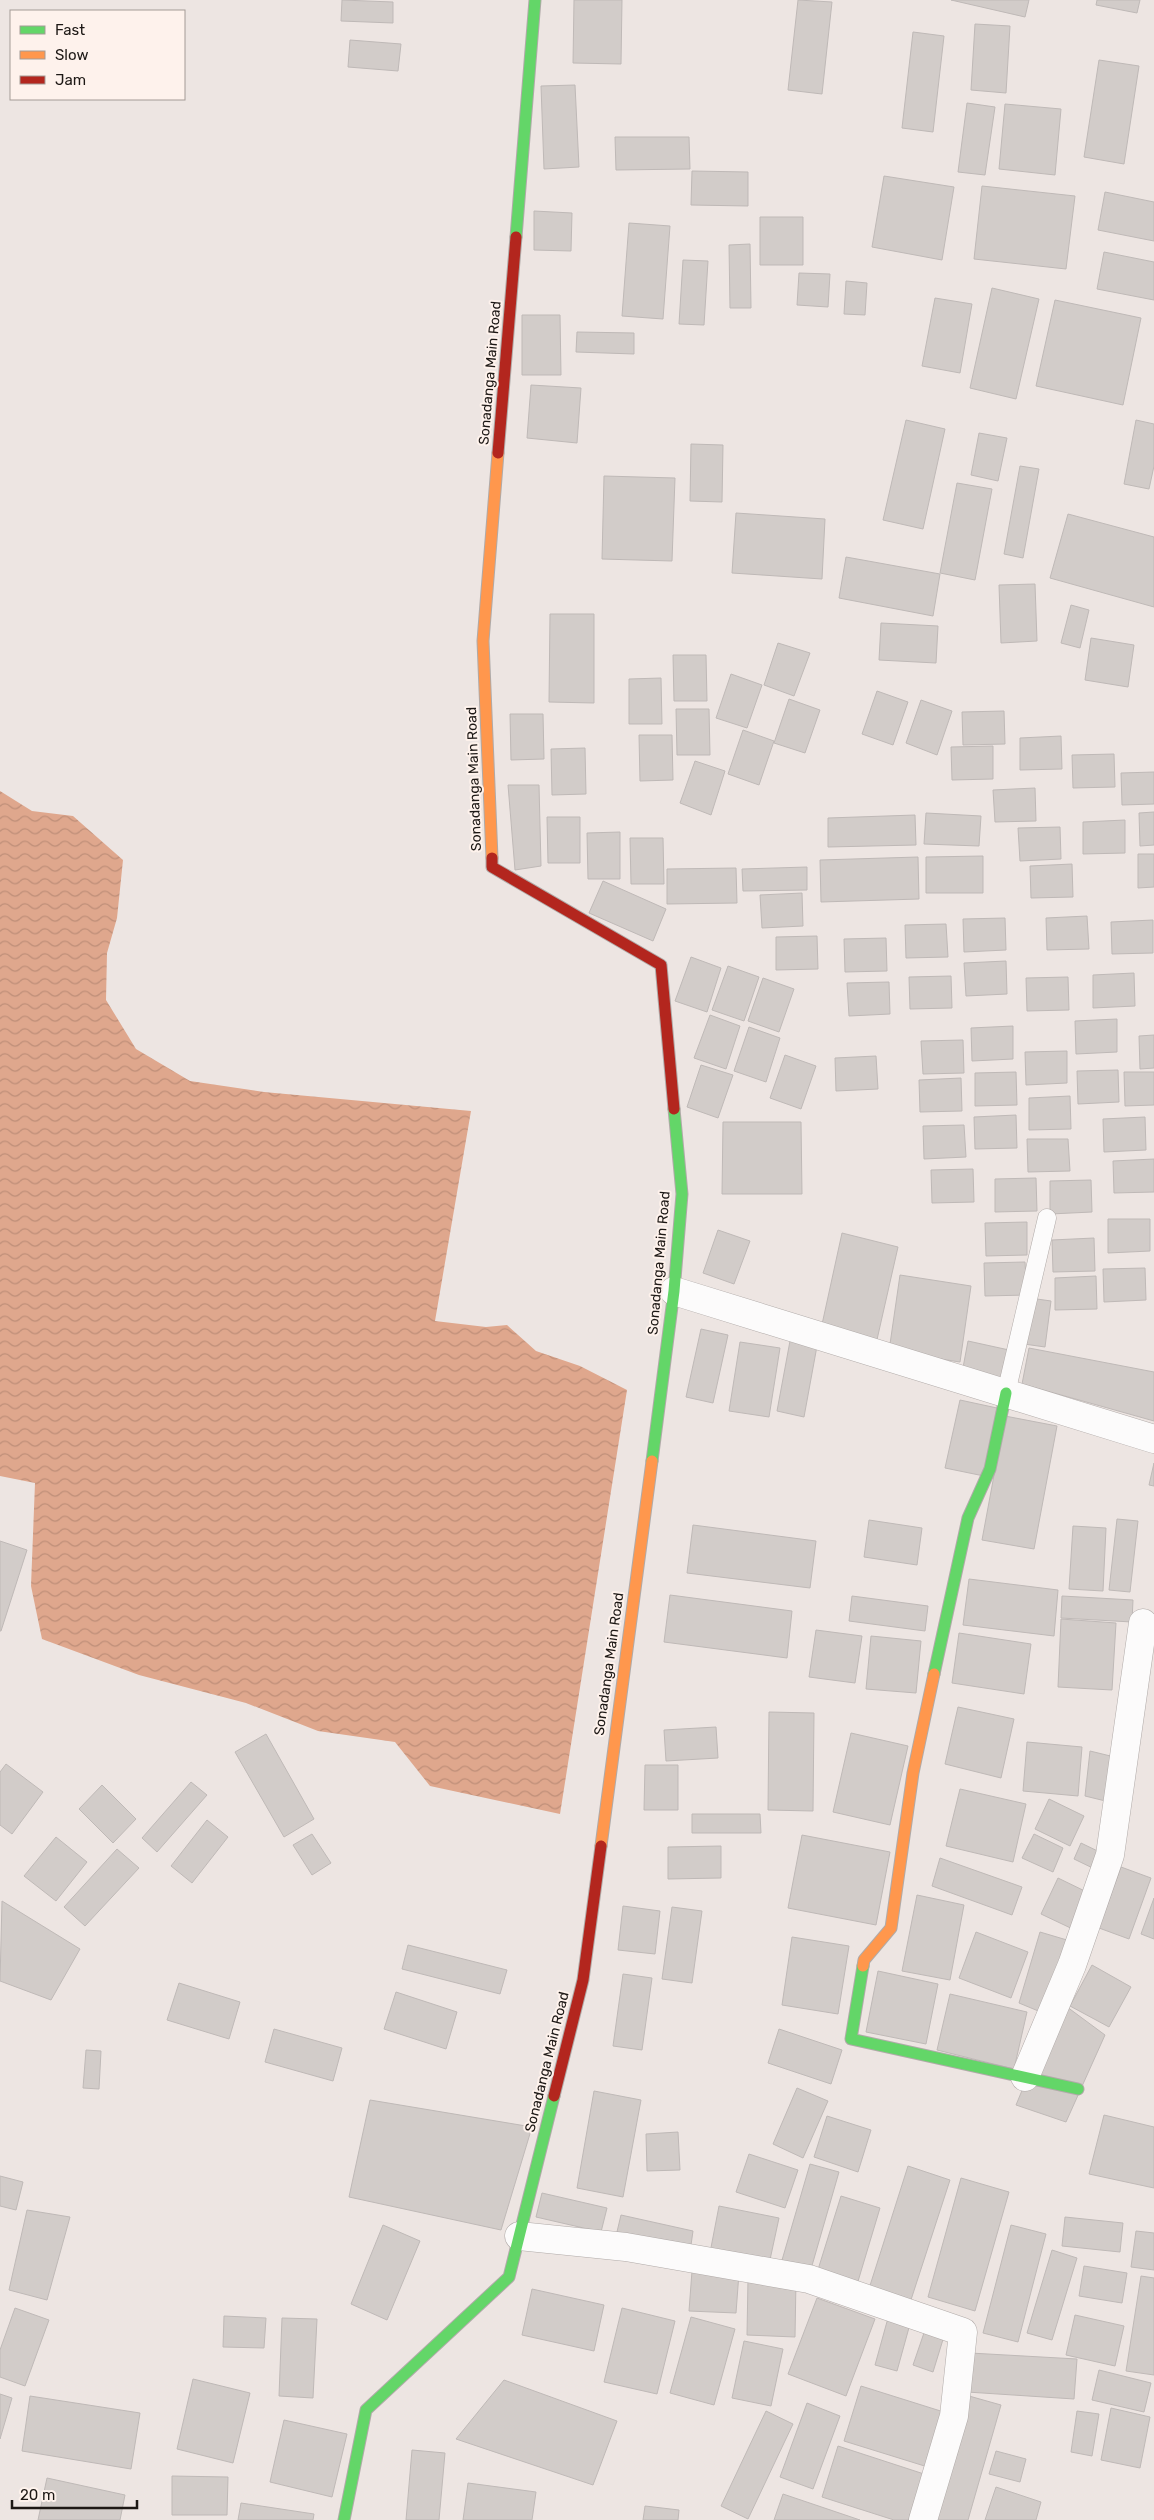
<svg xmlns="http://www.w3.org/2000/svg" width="1154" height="2520" font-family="Rubik,sans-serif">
	<defs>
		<pattern id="water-waves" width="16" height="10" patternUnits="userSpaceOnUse" patternTransform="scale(1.25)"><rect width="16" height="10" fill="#dfa78d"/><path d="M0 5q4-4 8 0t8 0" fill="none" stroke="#bf8f79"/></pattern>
	</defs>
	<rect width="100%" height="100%" fill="#ede5e2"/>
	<path fill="url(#water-waves)" d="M0 791 32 811 73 816 123 860 117 918 107 953 106 1000 136 1049 190 1081 264 1092 471 1111 435 1321 486 1327 507 1325 536 1351 580 1366 627 1390 560 1814 430 1786 395 1742 318 1731 246 1703 139 1675 42 1639 31 1586 35 1483 0 1476Z"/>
	<path fill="#d2ccc9" stroke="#bfb9b7" d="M342 0 393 2V23L341 21Z
		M574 0H622L621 64 573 63Z
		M798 0 832 2 822 94 788 90Z
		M951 0H1029L1025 17Z
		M1097 0H1140L1137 13 1096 5Z
		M975 24 1010 26 1006 93 971 90Z
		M913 32 944 36 933 132 902 128Z
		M350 40 401 44 398 71 348 67Z
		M1099 60 1139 66 1124 164 1084 157Z
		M575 85 579 167 544 169 541 86Z
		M967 103 995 107 985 175 958 172Z
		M1005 104 1061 109 1055 175 999 169Z
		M615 137H689L690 169 616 170Z
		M692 171 748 172V206L691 205Z
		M884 176 954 187 942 260 872 247Z
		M982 186 1075 196 1066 269 974 259Z
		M1105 192 1154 202V241L1098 230Z
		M534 211 572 213 571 251 534 250Z
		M760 217H803V265H760Z
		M629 223 670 226 663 319 622 316Z
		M750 244 751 308H730L729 245Z
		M1104 252 1154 262V300L1097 289Z
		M683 260 708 261 704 325 679 324Z
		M799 273 830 274 828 307 797 305Z
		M846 281 867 283 865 315 844 314Z
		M992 288 1039 299 1016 399 970 388Z
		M935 298 972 304 960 373 922 366Z
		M1055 300 1141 318 1123 405 1036 386Z
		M522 315H560L561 375H522Z
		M577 332 634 333V354L576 352Z
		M531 385 581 388 577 443 527 438Z
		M906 420 945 429 923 529 883 520Z
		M1136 420 1154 424V466L1149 489 1124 484Z
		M979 433 1007 438 998 481 971 475Z
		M691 444 723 445 722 502 690 501Z
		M1020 466 1039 469 1023 558 1004 554Z
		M604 476 675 478 672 561 602 559Z
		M957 483 992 489 975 580 940 573Z
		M736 513 825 519 822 579 732 573Z
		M1068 514 1154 537V607L1050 578Z
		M846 557 940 574 933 616 839 598Z
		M1035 584 1037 641 1001 643 999 585Z
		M1071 605 1089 610 1080 648 1061 643Z
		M550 614H594V703L549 702Z
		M881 623 938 626 936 663 879 660Z
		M1091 638 1134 645 1128 687 1085 680Z
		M778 643 810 653 794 696 764 685Z
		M673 655H706L707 701H674Z
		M731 674 762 685 747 728 716 718Z
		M661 678 662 724H629V679Z
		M877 691 908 702 893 745 862 734Z
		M789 699 820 710 805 753 774 743Z
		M921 700 952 711 937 755 906 743Z
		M676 709H709L710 755H677Z
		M1004 711 1005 744 963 745 962 712Z
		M510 714H543L544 759 511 760Z
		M743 730 774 741 759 785 728 774Z
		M639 735H672L673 780 640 781Z
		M1061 736 1062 769 1020 770V738Z
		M993 746V779L952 780 951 747Z
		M585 748 586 794 552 795 551 749Z
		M1114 754 1115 787 1073 788 1072 755Z
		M695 761 725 771 711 815 680 803Z
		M1154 772V804L1122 805 1121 773Z
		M508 785H539L541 866 515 870Z
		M1035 788 1036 821 995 822 993 790Z
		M1154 812V845L1140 846 1139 813Z
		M926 813 981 816 979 846 924 844Z
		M915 815 916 845 828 847V818Z
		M547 817H580V863H548Z
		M1125 820V853L1083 854V822Z
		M1060 827 1061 859 1020 861 1018 828Z
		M620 832V879H588L587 833Z
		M630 838H663L664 884H631Z
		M1138 854H1154V887L1138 888Z
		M983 856V893H926V857Z
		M918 857 919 899 821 902 820 860Z
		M1072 864 1073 897 1031 898 1030 866Z
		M807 867V890L743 891 742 869Z
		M736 868 737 903 667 904V869Z
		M603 881 666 909 653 941 589 913Z
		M802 893 803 926 762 928 760 895Z
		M1087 916 1089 949 1047 950 1046 918Z
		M1005 918 1006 950 964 952 963 919Z
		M1153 920V953L1112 954 1111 922Z
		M946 924 948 957 906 958 905 925Z
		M817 936 818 969 776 970V937Z
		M886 938 887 971 845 972 844 939Z
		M691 957 721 968 707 1012 675 1001Z
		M1006 961 1007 994 966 996 964 963Z
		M728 966 759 977 744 1021 712 1010Z
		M1134 973 1135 1006 1093 1008V975Z
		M951 976 952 1008 910 1009 909 977Z
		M1068 977 1069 1010 1027 1011 1026 978Z
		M763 978 794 989 779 1032 748 1021Z
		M889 982 890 1014 849 1016 847 983Z
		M710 1015 740 1026 726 1069 694 1058Z
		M1117 1019V1052L1076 1054 1075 1021Z
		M1013 1026V1059L972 1061 971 1028Z
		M749 1027 780 1038 766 1082 734 1071Z
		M1154 1035V1068L1140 1069 1139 1036Z
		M963 1040 964 1073 923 1074 921 1041Z
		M1067 1051V1083L1026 1085 1025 1052Z
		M785 1055 816 1066 801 1109 770 1098Z
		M876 1056 878 1089 836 1091 835 1058Z
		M701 1065 733 1075 718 1118 687 1107Z
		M1118 1070 1119 1102 1078 1104 1077 1071Z
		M1016 1072 1017 1105 975 1106V1073Z
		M1124 1072H1154V1105L1125 1106Z
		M961 1078 962 1111 920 1112 919 1080Z
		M1070 1096 1071 1129 1029 1130V1098Z
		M1016 1115 1017 1148 975 1149 974 1117Z
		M1145 1117 1146 1150 1104 1152 1103 1119Z
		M723 1122H801L802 1194H722Z
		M964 1125 966 1157 924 1159 923 1126Z
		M1027 1139H1068L1070 1171 1028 1172Z
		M1154 1159V1192L1114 1193 1113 1161Z
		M973 1169 974 1202 932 1203 931 1170Z
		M1036 1178 1037 1211 995 1212V1179Z
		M1091 1180 1092 1212 1050 1214V1181Z
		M1108 1219H1150V1251L1108 1253Z
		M1027 1222V1255L986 1256 985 1223Z
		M718 1230 750 1241 734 1284 703 1273Z
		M842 1233 898 1247 876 1344 821 1329Z
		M1094 1238 1095 1271 1053 1272 1052 1240Z
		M1025 1262 1027 1295 985 1296 984 1263Z
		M1145 1268 1146 1300 1104 1302 1103 1269Z
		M900 1275 971 1286 960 1362 889 1351Z
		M1096 1276 1097 1309 1055 1310V1278Z
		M1023 1297 1051 1301 1045 1347 1017 1343Z
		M701 1329 728 1335 713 1403 686 1397Z
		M790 1341 817 1346 804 1417 777 1411Z
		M968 1341 1009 1350 1002 1385 962 1373Z
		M740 1342 780 1348 769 1417 729 1411Z
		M1029 1348 1154 1372V1421L1022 1384Z
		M960 1400 997 1408 984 1476 945 1468Z
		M1005 1416 1057 1426 1034 1549 982 1540Z
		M1154 1463V1486L1149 1485Z
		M1117 1519 1138 1521 1130 1592 1109 1590Z
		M869 1520 922 1528 917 1565 864 1557Z
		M693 1525 816 1541 810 1588 687 1573Z
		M1073 1526 1106 1528 1103 1591 1069 1589Z
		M0 1541 27 1550 1 1631H0Z
		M969 1579 1058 1590 1054 1636 963 1625Z
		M670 1595 792 1611 787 1658 664 1642Z
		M852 1596 928 1606 925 1631 849 1621Z
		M1062 1596 1133 1600 1132 1622 1061 1618Z
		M1061 1619 1116 1623 1112 1690 1058 1687Z
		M816 1630 862 1636 855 1683 809 1677Z
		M959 1633 1031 1644 1024 1694 952 1683Z
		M871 1636 921 1641 916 1693 866 1689Z
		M958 1707 1014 1719 1001 1778 945 1764Z
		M769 1712 814 1713 813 1811 768 1810Z
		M716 1727 718 1758 666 1761 664 1730Z
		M851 1733 908 1746 890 1825 833 1812Z
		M266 1734 314 1819 284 1837 235 1752Z
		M1027 1742 1082 1747 1078 1796 1023 1791Z
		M1090 1751 1135 1762 1126 1806 1085 1796Z
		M6 1764 43 1792 12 1834 0 1825V1772Z
		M645 1765H678V1810H644Z
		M191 1782 207 1795 157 1852 142 1838Z
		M102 1785 136 1819 113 1843 79 1809Z
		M960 1789 1026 1804 1013 1862 946 1846Z
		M1049 1799 1084 1816 1070 1846 1035 1829Z
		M692 1814H760L761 1833H692Z
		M207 1820 228 1837 192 1883 171 1866Z
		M312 1834 331 1863 312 1875 293 1845Z
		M1034 1834 1063 1848 1053 1872 1022 1858Z
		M802 1835 890 1852 876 1925 788 1908Z
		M56 1837 87 1862 56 1901 24 1876Z
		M1081 1843 1110 1857 1103 1873 1074 1859Z
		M721 1846V1878L668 1879V1847Z
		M117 1849 139 1868 85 1926 64 1907Z
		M940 1858 1022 1887 1012 1915 932 1886Z
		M1121 1867 1151 1878 1129 1939 1099 1928Z
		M1058 1878 1095 1896 1079 1932 1041 1914Z
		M917 1895 964 1905 950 1980 902 1971Z
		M1154 1898V1939L1141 1934Z
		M2 1901 80 1949 51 2000 0 1981Z
		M623 1906 660 1911 655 1954 618 1950Z
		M672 1907 702 1911 692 1983 662 1979Z
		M976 1932 1028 1952 1011 1998 959 1978Z
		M1040 1932 1077 1943 1048 2015 1019 2003Z
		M792 1937 849 1946 838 2014 782 2005Z
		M408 1945 507 1970 500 1994 402 1969Z
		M1092 1965 1131 1987 1109 2027 1070 2006Z
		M878 1971 938 1984 926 2044 866 2032Z
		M623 1974 652 1978 642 2050 613 2046Z
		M179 1983 240 2002 229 2039 167 2020Z
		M396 1992 457 2012 446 2049 384 2029Z
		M950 1994 1027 2012 1014 2069 937 2050Z
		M1059 2001 1105 2035 1066 2122 1016 2105Z
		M274 2029 342 2048 333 2081 265 2062Z
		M779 2029 842 2050 831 2084 768 2063Z
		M86 2050 101 2051 99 2089 83 2088Z
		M797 2088 828 2101 803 2158 773 2144Z
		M594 2091 641 2100 623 2197 577 2188Z
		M370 2100 532 2127 501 2230 349 2197Z
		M1104 2115 1154 2127V2188L1089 2174Z
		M827 2116 871 2130 858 2172 814 2157Z
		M678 2132 680 2170 647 2171 646 2134Z
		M749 2154 798 2170 785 2208 736 2192Z
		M810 2164 839 2172 809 2276 780 2267Z
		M908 2166 950 2180 908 2309 867 2295Z
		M0 2176 23 2182 16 2210 0 2206Z
		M961 2178 1009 2192 975 2311 928 2297Z
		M542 2193 607 2208 601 2232 536 2217Z
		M841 2196 880 2208 856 2288 816 2276Z
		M719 2206 779 2218 768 2269 709 2258Z
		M27 2210 70 2217 47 2300 9 2290Z
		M621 2215 693 2231 690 2252 616 2236Z
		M1065 2217 1123 2223 1120 2252 1062 2246Z
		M383 2225 420 2241 387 2320 351 2304Z
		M1011 2225 1046 2234 1018 2342 983 2333Z
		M1136 2231 1154 2233V2270L1131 2267Z
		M1052 2250 1077 2258 1052 2340 1027 2333Z
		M1084 2266 1127 2273 1122 2303 1079 2296Z
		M692 2271 739 2273 736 2313 689 2311Z
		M1141 2276 1154 2278V2375L1126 2371Z
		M748 2279 796 2280 795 2337 747 2335Z
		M532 2289 604 2305 594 2351 522 2335Z
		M817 2298 875 2319 846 2396 788 2374Z
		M15 2308 49 2320 25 2386 0 2377V2350Z
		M622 2308 675 2321 657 2394 604 2382Z
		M1075 2315 1124 2326 1115 2366 1066 2355Z
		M224 2316 266 2318 264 2348 223 2347Z
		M691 2317 735 2329 714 2405 670 2393Z
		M282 2318 317 2319 313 2398 279 2396Z
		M888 2318 910 2324 897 2371 875 2365Z
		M926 2327 945 2333 933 2372 913 2365Z
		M744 2341 783 2349 771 2406 732 2398Z
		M970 2353 1077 2359 1074 2399 967 2392Z
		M1099 2370 1151 2383 1144 2412 1092 2400Z
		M193 2379 250 2393 233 2463 177 2449Z
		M504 2380 617 2421 593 2485 456 2439Z
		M861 2386 947 2413 931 2468 844 2441Z
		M0 2394 12 2398 0 2439Z
		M30 2396 140 2413 131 2469 22 2451Z
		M969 2396 1001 2405 968 2520H932Z
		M807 2403 840 2416 813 2489 780 2477Z
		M1111 2408 1150 2417 1140 2468 1101 2460Z
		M766 2411 793 2424 748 2519 721 2506Z
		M1077 2411 1099 2414 1092 2456 1071 2452Z
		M284 2420 347 2434 332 2497 270 2482Z
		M838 2446 924 2474 910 2520H894L822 2497Z
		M412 2450 445 2453 439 2520H406Z
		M996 2451 1026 2459 1020 2482 989 2474Z
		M172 2476 228 2477 227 2515H172Z
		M47 2478 125 2495 120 2520H38Z
		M468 2483 536 2492 532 2520H463Z
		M996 2487 1041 2502 1036 2520H985Z
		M783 2494 860 2520H774Z
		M241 2503 314 2514 313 2520H238Z
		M645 2506 679 2510 678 2520H643Z"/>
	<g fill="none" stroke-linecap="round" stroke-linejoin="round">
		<g stroke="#b0aaa8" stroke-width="19">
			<path id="lane" d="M1006 1393 1047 1218"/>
		</g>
		<g stroke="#b0aaa8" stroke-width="29">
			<path id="street" d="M674 1291 1154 1439
				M1025 2077 1072 1965 1110 1855 1143 1623
				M519 2236 626 2247 809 2279 963 2332 954 2416 923 2520"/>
		</g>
		<g stroke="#b0aaa8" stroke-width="13">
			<path id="fast" d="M516 237 535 0
				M652 1461 674 1291 682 1194 674 1109
				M934 1674 968 1518 990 1469 1006 1393
				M863 1966 851 2039 1078 2089
				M344 2520 366 2410 509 2277 554 2096"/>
		</g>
		<g stroke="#b0aaa8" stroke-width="13">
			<path id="slow" d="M492 858 483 641 498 453
				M601 1846 652 1461
				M863 1966 864 1960 891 1928 913 1773 934 1674"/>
		</g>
		<g stroke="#b0aaa8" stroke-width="13">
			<path id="jam" d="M498 453 516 237
				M492 858V867L661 965 674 1109
				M554 2096 583 1980 601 1846"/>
		</g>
		<use href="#lane" stroke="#fcfbfb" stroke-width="18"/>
		<use href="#street" stroke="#fcfbfb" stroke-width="28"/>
		<use href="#fast" stroke="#63d668" stroke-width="11"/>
		<use href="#slow" stroke="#ff974d" stroke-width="11"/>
		<use href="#jam" stroke="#b3261e" stroke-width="11"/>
	</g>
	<g text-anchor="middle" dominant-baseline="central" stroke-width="4" stroke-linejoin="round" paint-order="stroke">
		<g font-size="14" fill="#1d1815" stroke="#fef2ec">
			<text transform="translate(490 373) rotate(-85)">Sonadanga Main Road</text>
			<text transform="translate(474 779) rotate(-92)">Sonadanga Main Road</text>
			<text transform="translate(659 1263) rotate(-85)">Sonadanga Main Road</text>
			<text transform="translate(609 1664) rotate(-82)">Sonadanga Main Road</text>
			<text transform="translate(547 2062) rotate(-76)">Sonadanga Main Road</text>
		</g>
	</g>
	<rect x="10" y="10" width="175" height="90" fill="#fef2ec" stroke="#a49b96"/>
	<rect x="20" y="26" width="25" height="8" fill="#63d668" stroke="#a49b96"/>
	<text x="55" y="35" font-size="15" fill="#1d1815">Fast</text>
	<rect x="20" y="51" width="25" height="8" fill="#ff974d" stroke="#a49b96"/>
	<text x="55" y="60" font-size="15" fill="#1d1815">Slow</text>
	<rect x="20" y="76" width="25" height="8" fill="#b3261e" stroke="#a49b96"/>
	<text x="55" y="85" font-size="15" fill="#1d1815">Jam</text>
	<path d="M12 2500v8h125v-8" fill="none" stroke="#1d1815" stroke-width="2.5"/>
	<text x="20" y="2500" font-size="15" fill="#1d1815" stroke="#fef2ec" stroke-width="4" paint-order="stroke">20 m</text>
</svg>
